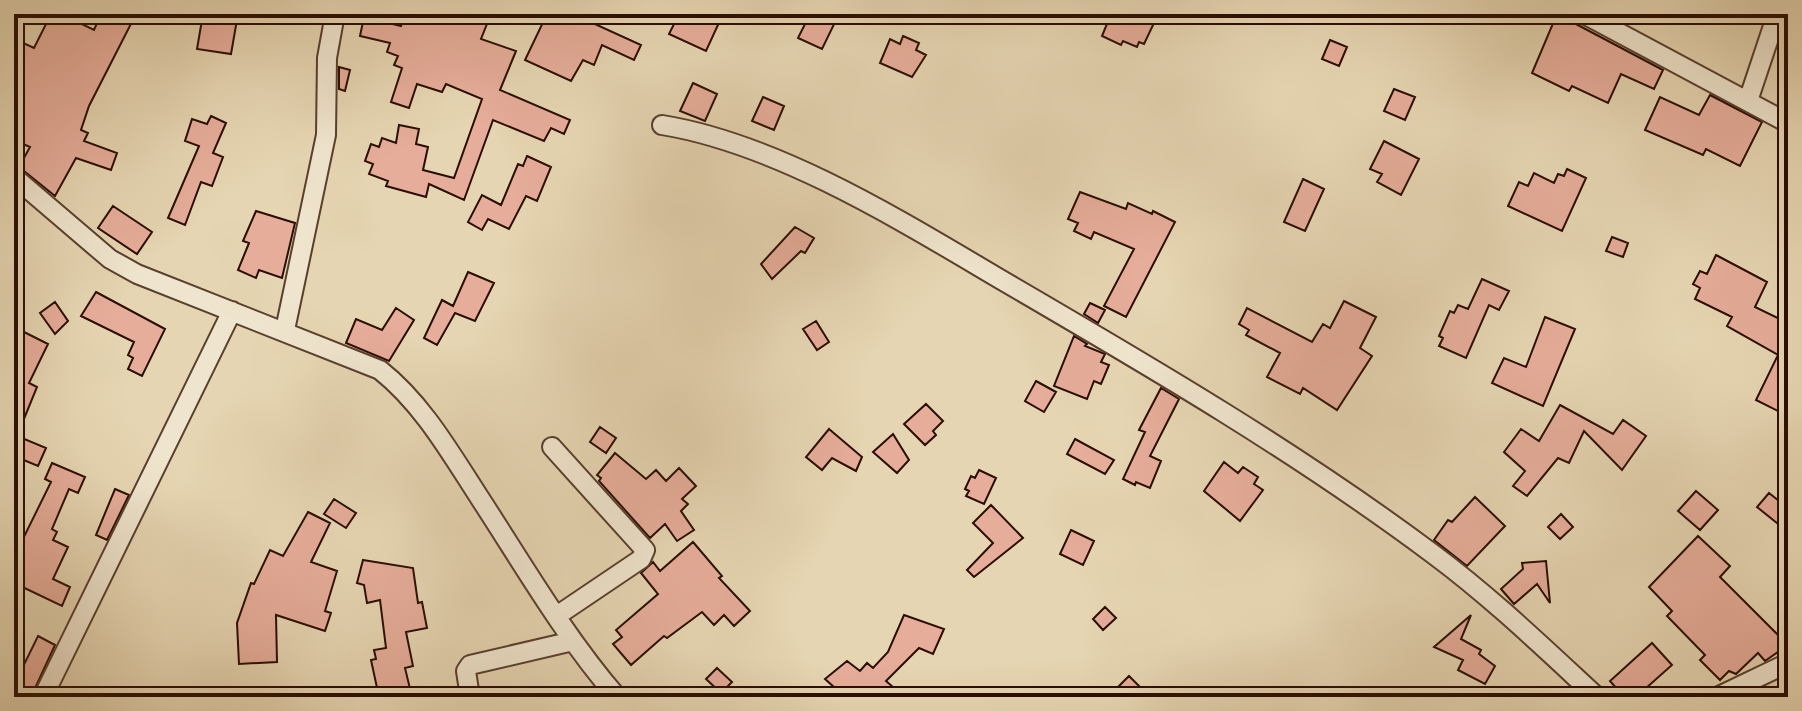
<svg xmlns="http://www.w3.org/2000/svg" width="1802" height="711" font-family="'IM FELL English',serif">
	<rect width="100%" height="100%" fill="#e6d5b2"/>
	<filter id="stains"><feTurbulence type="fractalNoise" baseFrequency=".0025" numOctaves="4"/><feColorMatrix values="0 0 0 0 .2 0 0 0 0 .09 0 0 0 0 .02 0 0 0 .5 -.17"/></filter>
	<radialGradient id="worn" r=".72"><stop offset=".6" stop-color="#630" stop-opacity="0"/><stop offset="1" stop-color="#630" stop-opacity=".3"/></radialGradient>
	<path fill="#e6ad9a" stroke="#2a0d01" stroke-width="2" d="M51 14H61L94 30 101 14H136L89 106 81 130 88 133 84 141 117 153 111 170 76 158 55 196 19 167 30 147 14 140V56L21 42 34 48Z
		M203 14H238L231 54 197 49Z
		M405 14H491L481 39 516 51 500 90 570 120 564 134 551 128 544 141 493 120 464 200 429 184 426 197 386 186 388 181 369 174 373 164 365 161 371 144 379 147 382 138 396 143 399 125 419 129 416 144 428 147 423 170 454 178 482 99 446 84 442 92 417 84 409 108 391 102 402 68 394 65 398 56 387 52 390 43 360 36 364 17 401 26Z
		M547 14H573L641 45 634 60 602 45 594 65 583 60 571 81 525 60Z
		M679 14H723L706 51 669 34Z
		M810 14H839L822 49 798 38Z
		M1111 14H1132L1154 23 1144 44 1139 42 1137 47 1123 41 1121 45 1102 36Z
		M1557 14 1663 70 1654 89 1621 74 1608 103 1572 86 1569 91 1532 73Z
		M903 36 919 43 916 50 926 55 912 77 880 63 890 39 900 44Z
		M1330 40 1347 47 1339 66 1322 59Z
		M339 67 350 70 345 91 339 89Z
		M693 83 717 94 705 121 680 111Z
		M1394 89 1415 97 1405 120 1384 111Z
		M1710 95 1762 122 1740 166 1706 149 1703 155 1645 130 1660 97 1699 115Z
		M763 97 784 106 774 130 752 121Z
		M211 116 226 123 213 153 223 157 212 186 201 182 185 225 168 218 199 146 185 141 192 119 207 124Z
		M1384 141 1419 159 1401 195 1377 182 1382 174 1370 169Z
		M527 156 551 167 537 201 526 196 509 229 488 219 482 230 468 222 482 195 501 205 518 164 523 166Z
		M1567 169 1586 178 1562 231 1508 206 1519 182 1528 186 1534 173 1554 183 1558 174 1564 176Z
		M1303 179 1324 189 1305 231 1284 222Z
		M1080 192 1126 209 1128 203 1152 214 1153 211 1175 222 1126 317 1104 306 1134 249 1094 232 1091 239 1074 231 1078 223 1068 219Z
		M113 206 152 232 137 254 98 228Z
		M256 211 295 223 282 278 259 270 256 278 238 270 249 243 243 241Z
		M795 227 814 238 805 253 801 251 772 279 761 264Z
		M1612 237 1628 243 1623 257 1606 251Z
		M1716 255 1767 282 1755 307 1788 323V416L1756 400 1778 355 1727 326 1732 317 1695 299 1700 288 1693 284 1700 271 1707 274Z
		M468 272 494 283 475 321 455 313 437 345 424 338 442 300 453 306Z
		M1482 279 1509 291 1499 310 1489 305 1466 358 1439 346 1443 338 1439 336 1450 311 1454 313 1458 305 1468 309Z
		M96 292 165 329 142 376 128 369 133 358 128 355 134 342 81 316Z
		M1344 301 1376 317 1360 348 1372 356 1337 410 1303 388 1300 394 1267 377 1280 353 1246 335 1249 330 1239 324 1247 308 1312 342 1323 324 1330 328Z
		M55 302 68 321 55 334 40 313Z
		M1090 303 1105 310 1098 323 1084 314Z
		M396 308 414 320 389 361 346 343 356 319 382 330Z
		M1545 317 1575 329 1543 406 1492 383 1504 358 1526 367Z
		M816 321 829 342 817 350 803 329Z
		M24 332 48 344 29 383 37 387 17 436 46 448 38 466 14 456V352Z
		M1074 336 1087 344 1085 346 1105 354 1101 362 1109 365 1101 384 1094 381 1087 399 1054 386Z
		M1036 381 1056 392 1044 412 1025 401Z
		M1161 388 1179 399 1150 456 1161 461 1150 488 1136 482 1135 485 1123 479 1145 432 1139 430Z
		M926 404 943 421 933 431 936 435 925 445 904 424Z
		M1560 405 1613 434 1623 420 1646 436 1622 470 1584 431 1569 463 1558 458 1527 496 1513 486 1525 471 1504 452 1521 429 1539 441Z
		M600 427 616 438 606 453 590 442Z
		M829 429 862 457 856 471 832 458 822 470 806 457Z
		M893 434 909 460 897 473 873 452Z
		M1075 439 1114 460 1105 474 1067 454Z
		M615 453 646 479 656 470 666 481 679 468 696 486 682 499 688 504 681 511 694 530 677 541 665 524 650 538 599 481 601 478 597 475Z
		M1224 462 1238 473 1243 467 1258 477 1254 484 1263 490 1240 521 1204 491Z
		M52 463 85 477 78 493 69 489 52 529 57 532 53 540 68 547 53 579 70 587 62 606 14 583V557L51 482 45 479Z
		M979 470 996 478 984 504 966 496 969 491 965 489 971 476 975 478Z
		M115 489 129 495 107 540 96 535Z
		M1696 491 1718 510 1700 530 1678 511Z
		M1769 493 1788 508V532L1757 507Z
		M1475 497 1505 526 1467 566 1434 540 1448 520 1452 522Z
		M334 499 356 513 346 528 324 514Z
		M991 505 1023 538 974 577 967 570 993 543 973 523Z
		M308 512 330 523 311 562 337 571 325 611 331 613 325 631 276 615 277 662 239 664 237 623 251 583 254 584 270 550 283 556Z
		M1561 514 1573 527 1560 539 1548 527Z
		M1071 530 1094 541 1083 565 1060 554Z
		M1698 536 1730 566 1720 577 1788 645 1765 661 1758 653 1736 674 1729 671 1720 680 1700 660 1705 655 1667 616 1672 611 1649 587Z
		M693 542 722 576 719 578 750 611 734 626 724 615 714 625 702 612 667 638 664 636 631 665 613 644 622 637 616 630 658 594 641 573 653 562 660 571Z
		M363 560 413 568 418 603 422 602 427 628 406 632 413 666 405 668 412 697H379L371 660 376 659 374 650 386 648 380 600 367 603 364 585 357 583Z
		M1546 561 1550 603 1537 584 1514 604 1501 589 1523 569 1522 563Z
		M1105 607 1116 618 1103 630 1093 619Z
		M904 615 944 629 933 654 919 648 886 681 893 687 884 697H845L825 679 847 661 860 671 867 663 873 668 888 652Z
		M1471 615 1461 639 1481 650 1479 654 1495 666 1485 684 1458 670 1463 660 1434 647Z
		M38 636 55 645 31 697H14V675L18 677Z
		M1652 643 1672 665 1636 697H1624L1610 681Z
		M717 668 732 682 721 693 706 679Z
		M1129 676 1150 697H1108Z"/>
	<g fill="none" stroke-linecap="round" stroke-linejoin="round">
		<g stroke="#593f2d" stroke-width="22">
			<path id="minor" d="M1584 14 1788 123
				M1748 101 1777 14
				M662 125C779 144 903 222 1005 282 1151 367 1298 453 1433 554 1491 597 1544 648 1597 697
				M14 177 110 259 137 274 380 370C423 404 451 454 481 500 524 566 565 637 617 697
				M285 330 326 135 327 58 335 14
				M552 447 645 550 641 559 558 615
				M43 697 232 311
				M470 697 466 671 470 665 573 641
				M1717 697 1788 663"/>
		</g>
		<use href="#minor" stroke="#efe4cd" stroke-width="18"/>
	</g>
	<rect width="1802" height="711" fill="none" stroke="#e6d5b2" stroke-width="48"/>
	<rect x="16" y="16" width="1770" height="679" fill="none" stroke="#2a0d01" stroke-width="4"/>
	<rect x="24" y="24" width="1754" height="663" fill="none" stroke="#2a0d01" stroke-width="2"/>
	<rect width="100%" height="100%" filter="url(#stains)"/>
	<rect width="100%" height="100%" fill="url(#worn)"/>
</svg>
